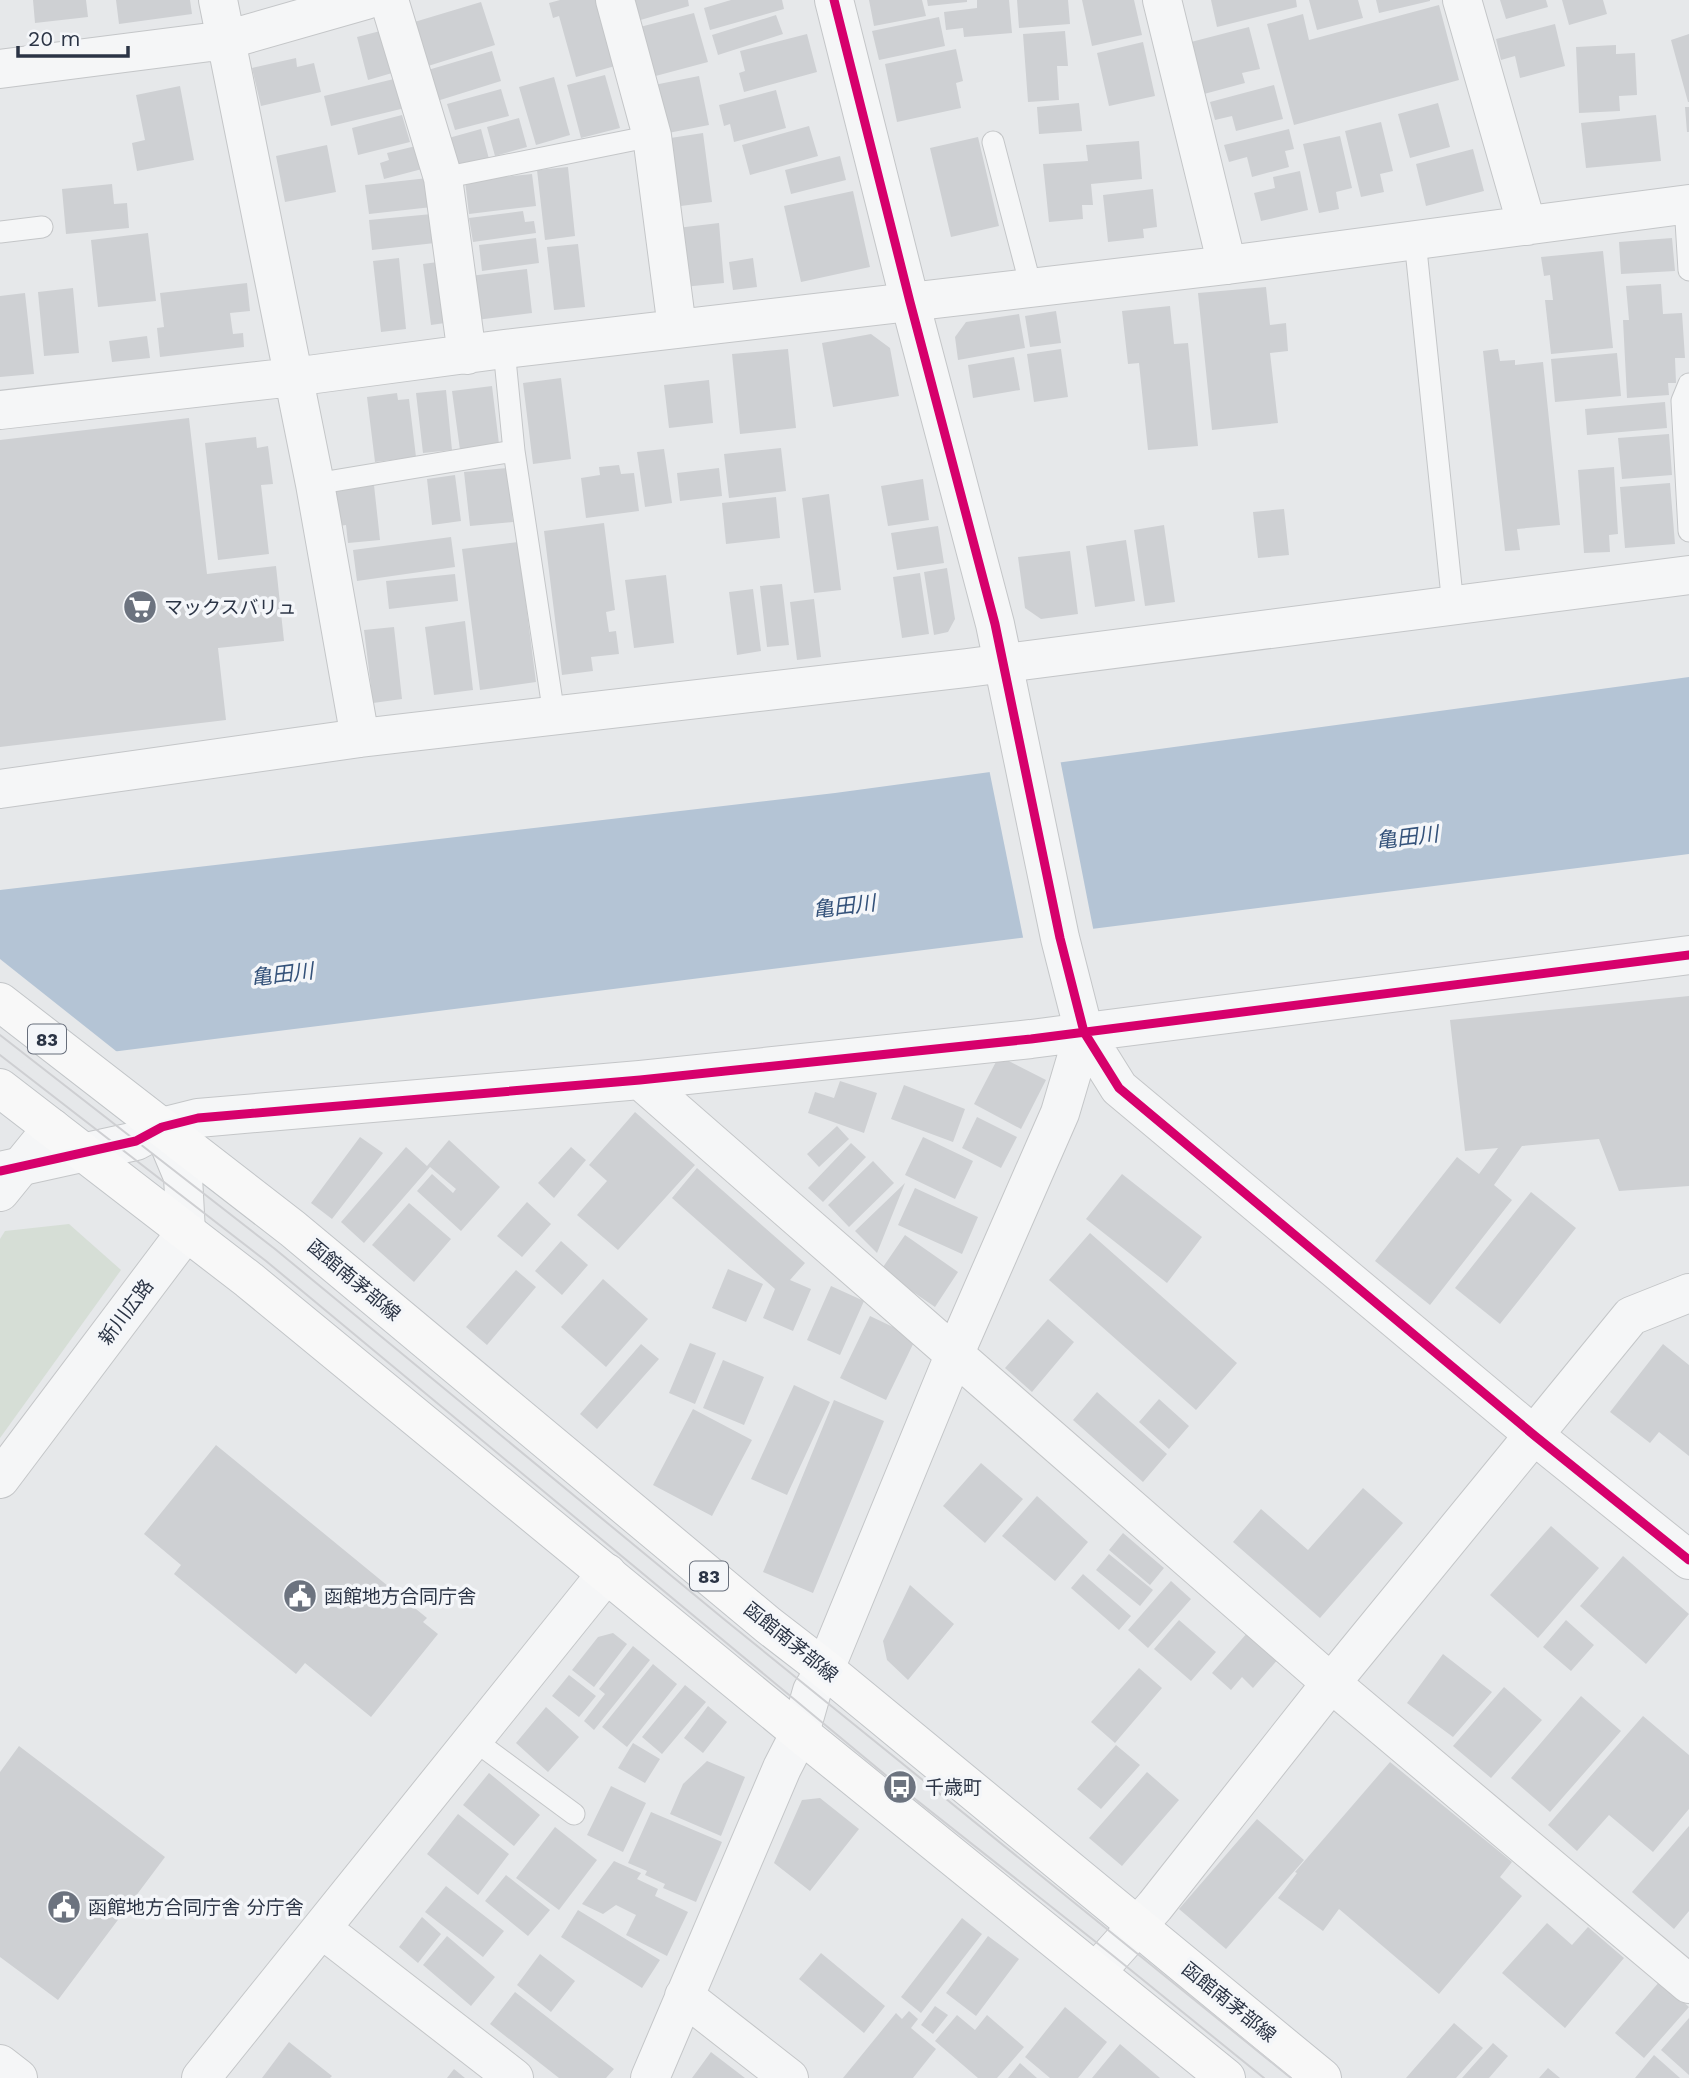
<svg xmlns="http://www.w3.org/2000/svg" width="1689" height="2078" font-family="'Work Sans','Noto Sans JP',sans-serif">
	<rect width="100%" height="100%" fill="#e6e8ea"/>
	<path fill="#d6ded6" d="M69 1224 121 1270 0 1438V1239L5 1231Z"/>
	<path fill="#b4c4d5" d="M1689 677V854L0 1066V890L835 793Z"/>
	<path fill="#e6e8ea" d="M1060 759 1094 933 1024 942 989 769Z
		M0 959 121 1055 0 1070Z"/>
	<path fill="#ced0d3" d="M33 0H86L88 17 35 23Z
		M116 0H190L192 14 119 24Z
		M560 0H606L615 66 576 77 559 16 553 18 549 3Z
		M623 0H688L689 6 630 23Z
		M731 0H782L784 9 710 30 704 8Z
		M869 0H922L926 16 874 26Z
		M927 0H967V2L928 6Z
		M977 0H1009L1012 33 964 37 963 28 946 30 944 12 977 8Z
		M1017 0H1068L1070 24 1019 28Z
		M1082 0H1134L1142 35 1092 46Z
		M1211 0H1296L1297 7 1217 27Z
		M1309 0H1358L1363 18 1317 30Z
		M1376 0H1430V1L1379 13Z
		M1500 0H1546L1548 7 1506 19Z
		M1562 0H1603L1607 14 1569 25Z
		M481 2 495 45 425 67 411 23Z
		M1439 5 1459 80 1294 125 1267 24 1303 14 1309 40Z
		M694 13 708 62 648 78 636 28Z
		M776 15 783 34 718 55 712 35Z
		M939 17 945 46 879 60 872 31Z
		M1555 24 1565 66 1520 78 1515 56 1501 60 1496 39Z
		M1249 27 1260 69 1242 73 1245 83 1204 94 1191 42Z
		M388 29 399 71 368 80 357 37Z
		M1065 31 1068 66H1057L1059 100 1028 102 1023 34Z
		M807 34 817 72 744 92 739 73 745 71 740 51Z
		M1689 34V102H1688L1671 40Z
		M1143 42 1155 96 1109 106 1097 53Z
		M1616 45V54L1635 53 1637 95 1619 96 1620 111 1579 113 1576 47Z
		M956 49 963 81 956 83 961 108 897 122 885 64Z
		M492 51 501 81 437 101 428 70Z
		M296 58 297 67 314 63 321 92 261 106 252 68Z
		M605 75 620 128 581 138 567 85Z
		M699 76 709 125 663 134 654 85Z
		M554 77 570 135 536 145 519 87Z
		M398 78 405 108 331 126 324 96Z
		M1274 85 1283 119 1236 131 1232 116 1215 120 1210 102Z
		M180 86 194 160 137 171 132 143 145 140 136 95Z
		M501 89 509 116 455 130 447 104Z
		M776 90 786 128 734 142 730 124 724 126 719 105Z
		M1079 103 1082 131 1039 134 1037 107Z
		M1438 103 1450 147 1410 158 1398 114Z
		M1685 107H1689V132H1687Z
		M402 115 410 142 358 155 352 128Z
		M1656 115 1661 161 1586 168 1581 123Z
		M519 118 527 147 495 156 487 127Z
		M1381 122 1393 171 1380 174 1384 192 1361 197 1345 131Z
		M809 126 818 156 750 175 742 145Z
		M481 129 489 159 453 168 445 139Z
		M1289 129 1294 149 1285 151 1289 167 1252 177 1247 157 1229 162 1224 145Z
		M703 133 712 202 673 207 664 139Z
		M1340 136 1352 188 1336 192 1339 209 1319 213 1303 144Z
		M978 137 999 226 951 237 930 148Z
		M1139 141 1142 179 1091 184 1093 205H1082L1083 219 1049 222 1043 164 1088 161 1086 145Z
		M327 145 336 192 285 202 276 156Z
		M416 146 422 169 384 179 380 163 389 160 387 153Z
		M1473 149 1484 191 1426 206 1416 164Z
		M840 156 846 180 791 194 785 170Z
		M568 167 575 236 545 240 537 170Z
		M1300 171 1308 210 1261 221 1254 193 1275 188 1273 177Z
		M532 174 536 206 469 214 465 181Z
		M428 178 432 207 369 214 365 185Z
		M112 184 114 204 127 203 129 228 66 234 62 189Z
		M1153 189 1157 227 1143 229 1144 238 1108 242 1103 195Z
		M853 191 870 267 801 282 784 206Z
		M523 211 525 222 534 221 536 233 473 242 469 218Z
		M432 214 435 243 372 250 369 220Z
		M719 223 724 283 683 287 677 228Z
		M148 233 156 301 98 307 91 240Z
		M536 238 539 263 482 271 479 245Z
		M1672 238 1675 271 1621 274 1619 242Z
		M578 244 585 307 554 310 547 247Z
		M1603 251 1613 348 1551 354 1545 300H1553L1550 275 1544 276 1541 257Z
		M399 258 406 329 381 332 373 261Z
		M753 258 757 287 733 290 729 262Z
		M445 261 452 322 431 325 423 264Z
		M527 269 532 313 476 320 470 276Z
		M247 283 250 311 230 313 233 334 243 333 244 347 160 357 157 328 164 327 160 293Z
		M1661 284 1663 314 1682 313 1685 358H1675L1676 383H1668L1669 395 1627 398 1623 320H1629L1626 286Z
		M1266 287 1270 325 1286 323 1288 351 1270 353 1278 423 1212 430 1198 293Z
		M73 288 79 353 44 356 38 292Z
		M25 293 34 374 0 377V296Z
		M1170 306 1174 344 1188 343 1198 446 1148 450 1139 363 1128 364 1122 311Z
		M1056 311 1061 343 1030 347 1025 316Z
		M1019 314 1025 348 958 360 955 337 966 322Z
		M871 334 890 348 899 396 833 407 822 343Z
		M147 336 150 358 112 362 109 341Z
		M788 349 796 428 740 434 732 354Z
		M1061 349 1068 397 1034 402 1027 354Z
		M1498 349 1500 361 1515 360V365L1543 362 1560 525 1517 529 1520 550 1505 551 1483 351Z
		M1617 353 1621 396 1555 402 1551 359Z
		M1014 357 1020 390 973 398 968 365Z
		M561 378 571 459 533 464 523 383Z
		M709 380 713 423 669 428 664 385Z
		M492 386 499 444 460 450 452 391Z
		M446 390 452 450 423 453 416 393Z
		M397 393 398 400 409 399 416 457 375 462 367 397Z
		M1665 402 1667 428 1587 435 1585 409Z
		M189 418 207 574 276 566 284 641 218 648 226 720 0 747V440Z
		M1669 434 1672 475 1622 479 1618 438Z
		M256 437 257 448 268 446 273 484 261 485 269 554 218 560 205 443Z
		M781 448 786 491 729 498 724 454Z
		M664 449 672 503 645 507 637 452Z
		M619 465 621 474 634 473 639 511 586 518 581 478 600 475 599 467Z
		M1614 467 1618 534 1609 535 1610 552 1584 553 1578 470Z
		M507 468 513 522 470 526 464 472Z
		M719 468 722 496 680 501 677 473Z
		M455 475 461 521 432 525 427 479Z
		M923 479 929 520 888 526 881 486Z
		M1670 483 1675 544 1625 548 1620 487Z
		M374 485 380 540 348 543 346 525 339 526 335 489Z
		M829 494 841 590 814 593 802 498Z
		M776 497 780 538 726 544 722 503Z
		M1284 509 1289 555 1258 558 1253 512Z
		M604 523 615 610 606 612 609 632 616 631 619 654 591 657 593 671 562 675 544 531Z
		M1164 525 1175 602 1145 606 1134 530Z
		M938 526 944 563 897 570 891 533Z
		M451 537 455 567 357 581 353 550Z
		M1126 540 1135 601 1095 607 1086 546Z
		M518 542 536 682 480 690 462 549Z
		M1070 551 1078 614 1041 619 1025 608 1018 557Z
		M947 568 955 619 948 632 934 635 924 572Z
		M920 573 929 634 902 638 893 577Z
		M455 574 458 601 389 609 386 581Z
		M666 575 674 643 634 648 625 580Z
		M782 584 789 645 767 647 760 586Z
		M753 589 761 651 737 655 729 592Z
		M814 599 821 657 797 660 790 602Z
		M465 621 473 690 434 695 425 627Z
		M394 627 402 699 373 703 364 630Z
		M1689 996V1186L1619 1191 1599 1139 1522 1146 1494 1185 1512 1200 1430 1305 1375 1261 1457 1157 1479 1174 1498 1148 1465 1151 1450 1020Z
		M999 1056 1046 1080 1021 1129 974 1104Z
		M840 1081 877 1093 864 1133 808 1113 815 1092 834 1098Z
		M904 1085 965 1109 953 1142 891 1119Z
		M635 1112 695 1165 618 1250 577 1215 607 1181 589 1165Z
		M977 1117 1017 1137 1001 1168 962 1148Z
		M837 1126 849 1139 819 1167 807 1154Z
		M360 1137 383 1153 332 1219 311 1203Z
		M923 1137 973 1161 955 1199 905 1175Z
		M449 1140 500 1187 461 1231 417 1191 432 1174 453 1193 456 1189 430 1167 364 1243 341 1222 406 1147 427 1166Z
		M851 1143 866 1157 823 1202 808 1188Z
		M571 1147 586 1160 554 1198 538 1183Z
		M873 1161 894 1183 849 1227 828 1205Z
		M697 1168 805 1263 790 1280 811 1289 793 1331 763 1318 775 1289 672 1198Z
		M1122 1174 1202 1237 1167 1283 1086 1219Z
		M905 1183 877 1253 855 1231Z
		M915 1188 978 1217 962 1254 898 1225Z
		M1531 1192 1576 1228 1500 1324 1455 1288Z
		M527 1202 551 1224 522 1257 497 1236Z
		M409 1203 451 1239 414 1282 372 1245Z
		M1090 1233 1237 1363 1196 1410 1049 1280Z
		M905 1235 958 1272 935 1307 881 1270Z
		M561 1241 588 1265 562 1295 535 1271Z
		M728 1269 763 1284 746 1322 712 1308Z
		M516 1270 536 1287 487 1345 466 1327Z
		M603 1279 648 1319 606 1367 561 1327Z
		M831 1286 864 1301 840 1355 807 1340Z
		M870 1316 916 1338 886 1400 840 1378Z
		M1048 1319 1074 1342 1032 1392 1005 1368Z
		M690 1343 716 1353 695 1404 669 1393Z
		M641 1344 659 1359 597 1429 580 1414Z
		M1663 1344 1689 1365V1456L1659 1432 1650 1443 1610 1412Z
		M723 1360 764 1377 744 1425 703 1408Z
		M794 1385 830 1402 787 1495 751 1479Z
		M1097 1392 1167 1454 1143 1482 1073 1420Z
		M1159 1399 1189 1426 1169 1449 1139 1422Z
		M834 1400 884 1421 813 1593 763 1572Z
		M693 1409 752 1440 712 1516 653 1485Z
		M216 1445 427 1618 423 1622 438 1634 371 1717 305 1663 296 1674 174 1574 181 1565 144 1534Z
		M981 1463 1023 1499 985 1543 943 1506Z
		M1363 1488 1403 1523 1320 1618 1233 1542 1261 1509 1308 1550Z
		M1037 1496 1088 1542 1055 1581 1002 1536Z
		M1551 1526 1599 1568 1538 1638 1490 1595Z
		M1123 1533 1164 1568 1150 1585 1109 1550Z
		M1109 1554 1153 1590 1140 1606 1096 1570Z
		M1623 1556 1689 1614 1646 1664 1580 1606Z
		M1083 1574 1131 1616 1119 1630 1071 1588Z
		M1171 1581 1191 1599 1148 1648 1128 1630Z
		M910 1585 954 1624 908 1680 887 1660 883 1641Z
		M1179 1620 1216 1652 1191 1681 1154 1649Z
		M1566 1620 1594 1645 1571 1671 1543 1647Z
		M1248 1632 1279 1658 1253 1688 1242 1677 1231 1690 1212 1673Z
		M613 1633 627 1644 594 1687 572 1670 598 1637Z
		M633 1646 650 1660 594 1730 584 1721 605 1694 599 1689Z
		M1443 1654 1492 1692 1453 1737 1407 1703Z
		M653 1664 677 1684 627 1747 602 1727Z
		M1139 1668 1162 1688 1115 1743 1091 1722Z
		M569 1675 596 1696 579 1717 552 1696Z
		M685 1685 706 1702 662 1754 642 1737Z
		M1504 1687 1542 1720 1491 1778 1453 1746Z
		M1581 1696 1621 1731 1550 1812 1511 1778Z
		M708 1706 727 1722 703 1753 684 1738Z
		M546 1707 579 1737 548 1772 516 1743Z
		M1643 1716 1689 1755V1809L1653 1852 1609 1815 1577 1851 1548 1825Z
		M633 1743 660 1759 645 1783 618 1768Z
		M1116 1745 1140 1765 1101 1809 1077 1789Z
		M19 1746 165 1857 58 2000 0 1957V1772Z
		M707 1761 745 1777 721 1836 670 1814 683 1784Z
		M1390 1762 1512 1862 1500 1877 1522 1896 1439 1994 1339 1909 1323 1931 1278 1898 1297 1873 1295 1872Z
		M1147 1772 1179 1800 1122 1866 1089 1838Z
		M489 1773 540 1815 514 1846 463 1805Z
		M611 1786 646 1803 623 1852 587 1835Z
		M820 1798 859 1829 810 1891 774 1863 802 1800Z
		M651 1812 722 1842 696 1902 663 1888 665 1884 645 1875 647 1871 628 1863Z
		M458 1814 509 1854 478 1895 427 1854Z
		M1257 1819 1304 1860 1226 1949 1179 1909Z
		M1689 1826V1911L1674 1929 1632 1892Z
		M555 1827 597 1860 559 1910 516 1878Z
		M614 1861 641 1873 637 1879 658 1889 655 1896 688 1912 667 1956 626 1935 636 1915 616 1905 603 1914 582 1904Z
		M506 1875 550 1910 528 1936 485 1901Z
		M446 1886 504 1931 483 1957 425 1912Z
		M578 1910 660 1960 642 1988 561 1937Z
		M422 1917 441 1934 418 1963 399 1947Z
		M962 1918 982 1934 921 2013 901 1997Z
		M1547 1923 1572 1945 1588 1927 1624 1958 1565 2028 1502 1973Z
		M447 1936 495 1977 471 2006 423 1965Z
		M988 1936 1019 1959 976 2016 946 1993Z
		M821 1953 885 2006 864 2033 799 1979Z
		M540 1954 575 1981 551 2012 517 1985Z
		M1660 1981 1689 2007 1644 2058 1615 2033Z
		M515 1992 614 2069 606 2078H559L490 2024Z
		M935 2006 948 2015 933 2034 921 2025Z
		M1065 2007 1107 2042 1078 2078H1050L1025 2057Z
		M909 2011 918 2019 911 2028 936 2049 913 2078H843L896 2013 902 2019Z
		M957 2015 975 2030 987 2015 1024 2047 997 2078H978L935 2041Z
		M1689 2018V2075L1661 2050Z
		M1454 2023 1483 2048 1456 2078H1406Z
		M289 2042 332 2076 330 2078H262Z
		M1493 2043 1508 2056 1489 2078H1462Z
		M1120 2044 1160 2078H1092Z
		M711 2052 745 2078H692Z
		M1654 2055 1680 2078H1635Z
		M1020 2063 1037 2078H1008Z
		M1548 2068 1560 2078H1539Z
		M454 2069 465 2078H447Z"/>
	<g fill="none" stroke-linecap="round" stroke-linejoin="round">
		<g stroke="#c4c6c8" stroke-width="23">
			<path id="service" d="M993 142 1031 287
				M443 178 652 136
				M1685 205 1689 270
				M0 232 42 227
				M1415 240 1453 606
				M1689 384 1682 401 1689 531
				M514 451 554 715
				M315 484 514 451 504 349
				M474 1740 574 1814"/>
		</g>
		<g stroke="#c4c6c8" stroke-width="40">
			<path id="minor" d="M218 0 315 484 360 738
				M389 0 443 178 467 355
				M615 0 652 136 677 328
				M1162 0 1227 265
				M1462 0 1527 226
				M0 69 226 40 366 0
				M0 410 293 377 504 349 1227 265 1689 204
				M0 789 360 738 967 668 1689 575
				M1084 1032 1119 1088 1535 1436 1689 1560
				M640 1080 1331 1683 1689 1984
				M0 1171 136 1141 162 1127 198 1118 640 1080 1031 1039 1689 955
				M322 1929 514 2078
				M1096 1972 1155 1906 1331 1683 1631 1316 1689 1293
				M684 1996 789 2078
				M0 2064 18 2078
				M201 2078 607 1573
				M650 2078 782 1768 800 1733 812 1691 825 1669 955 1353 1060 1113 1084 1032"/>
		</g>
		<g stroke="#c4c6c8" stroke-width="40">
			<path id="tertiary" d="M834 0 910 302 995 624 1060 938 1084 1032
				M0 1192 52 1128
				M0 1479 186 1232 183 1177 162 1127"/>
		</g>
		<g stroke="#c2c5c8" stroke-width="40">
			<path id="primary" d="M0 1002 293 1229 768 1625 825 1669 1322 2078
				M0 1088 249 1280 800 1733 1226 2078"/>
		</g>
		<use href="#service" stroke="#f5f6f7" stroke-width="21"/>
		<use href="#minor" stroke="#f5f6f7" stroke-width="38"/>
		<use href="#tertiary" stroke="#f5f6f7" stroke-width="38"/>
		<use href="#primary" stroke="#f8f8f8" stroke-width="38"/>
		<path stroke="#cecfd2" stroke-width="2" d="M0 1035 275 1249 725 1620 1291 2078
			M0 1055 266 1261 900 1787 1111 1954 1264 2078"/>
		<g stroke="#f4f6f9" stroke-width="13">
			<path id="cycleway" d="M834 0 910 302 995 624 1060 938 1084 1032 1119 1088 1535 1436 1689 1560
				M0 1171 136 1141 162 1127 198 1118 640 1080 1031 1039 1689 955"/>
		</g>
		<use href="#cycleway" stroke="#d6006c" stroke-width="9"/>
	</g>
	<defs>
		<g id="supermarket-disc" transform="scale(1.75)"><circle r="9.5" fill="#6c737f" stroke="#f4f6f9"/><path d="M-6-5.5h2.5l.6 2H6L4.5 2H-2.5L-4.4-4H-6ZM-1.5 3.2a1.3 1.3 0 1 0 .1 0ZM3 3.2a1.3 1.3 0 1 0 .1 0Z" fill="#fff"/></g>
		<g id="civic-disc" transform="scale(1.75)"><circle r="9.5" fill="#6c737f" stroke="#f4f6f9"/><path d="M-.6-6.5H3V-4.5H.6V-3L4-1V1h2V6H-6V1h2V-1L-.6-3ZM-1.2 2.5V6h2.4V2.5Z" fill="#fff"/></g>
		<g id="bus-disc" transform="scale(1.75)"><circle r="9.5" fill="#6c737f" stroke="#f4f6f9"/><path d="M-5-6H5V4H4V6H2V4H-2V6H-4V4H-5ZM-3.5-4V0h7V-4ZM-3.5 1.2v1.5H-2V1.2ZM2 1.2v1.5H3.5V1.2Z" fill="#fff"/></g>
	</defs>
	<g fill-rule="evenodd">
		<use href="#supermarket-disc" x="140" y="607"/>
		<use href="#civic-disc" x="300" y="1596"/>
		<use href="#bus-disc" x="900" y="1787"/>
		<use href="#civic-disc" x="64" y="1907"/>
	</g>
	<g text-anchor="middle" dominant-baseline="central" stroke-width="7" stroke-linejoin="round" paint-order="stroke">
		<g fill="#f4f6f9" stroke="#676e7b" stroke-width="2">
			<rect x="28" y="1024.5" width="38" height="29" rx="5"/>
			<rect x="690" y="1561.5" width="38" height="29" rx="5"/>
		</g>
		<g font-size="18" font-weight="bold" fill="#2b3445">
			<text x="47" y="1039">83</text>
			<text x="709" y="1576">83</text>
		</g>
		<g font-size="19" fill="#2b3445" stroke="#f4f6f9" text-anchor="start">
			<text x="164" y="607">マックスバリュ</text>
			<text x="324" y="1596">函館地方合同庁舎</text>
			<text x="925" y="1787">千歳町</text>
			<text x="88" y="1907">函館地方合同庁舎 分庁舎</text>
		</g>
		<g font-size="19" fill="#2b3445" stroke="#f4f6f9">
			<text transform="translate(354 1280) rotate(40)">函館南茅部線</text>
			<text transform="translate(126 1312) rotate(-53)">新川広路</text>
			<text transform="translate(791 1642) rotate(39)">函館南茅部線</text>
			<text transform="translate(1229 2002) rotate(39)">函館南茅部線</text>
		</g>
		<g font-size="21" font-style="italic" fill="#34527a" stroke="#f4f6f9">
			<text transform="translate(1407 837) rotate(-7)">亀田川</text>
			<text transform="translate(844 906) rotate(-7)">亀田川</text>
			<text transform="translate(282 974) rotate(-7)">亀田川</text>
		</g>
	</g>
	<path d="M18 46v10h110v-10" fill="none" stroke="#2b3445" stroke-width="3.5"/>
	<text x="28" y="46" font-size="21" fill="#2b3445" stroke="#f4f6f9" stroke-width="5" paint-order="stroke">20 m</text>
</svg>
